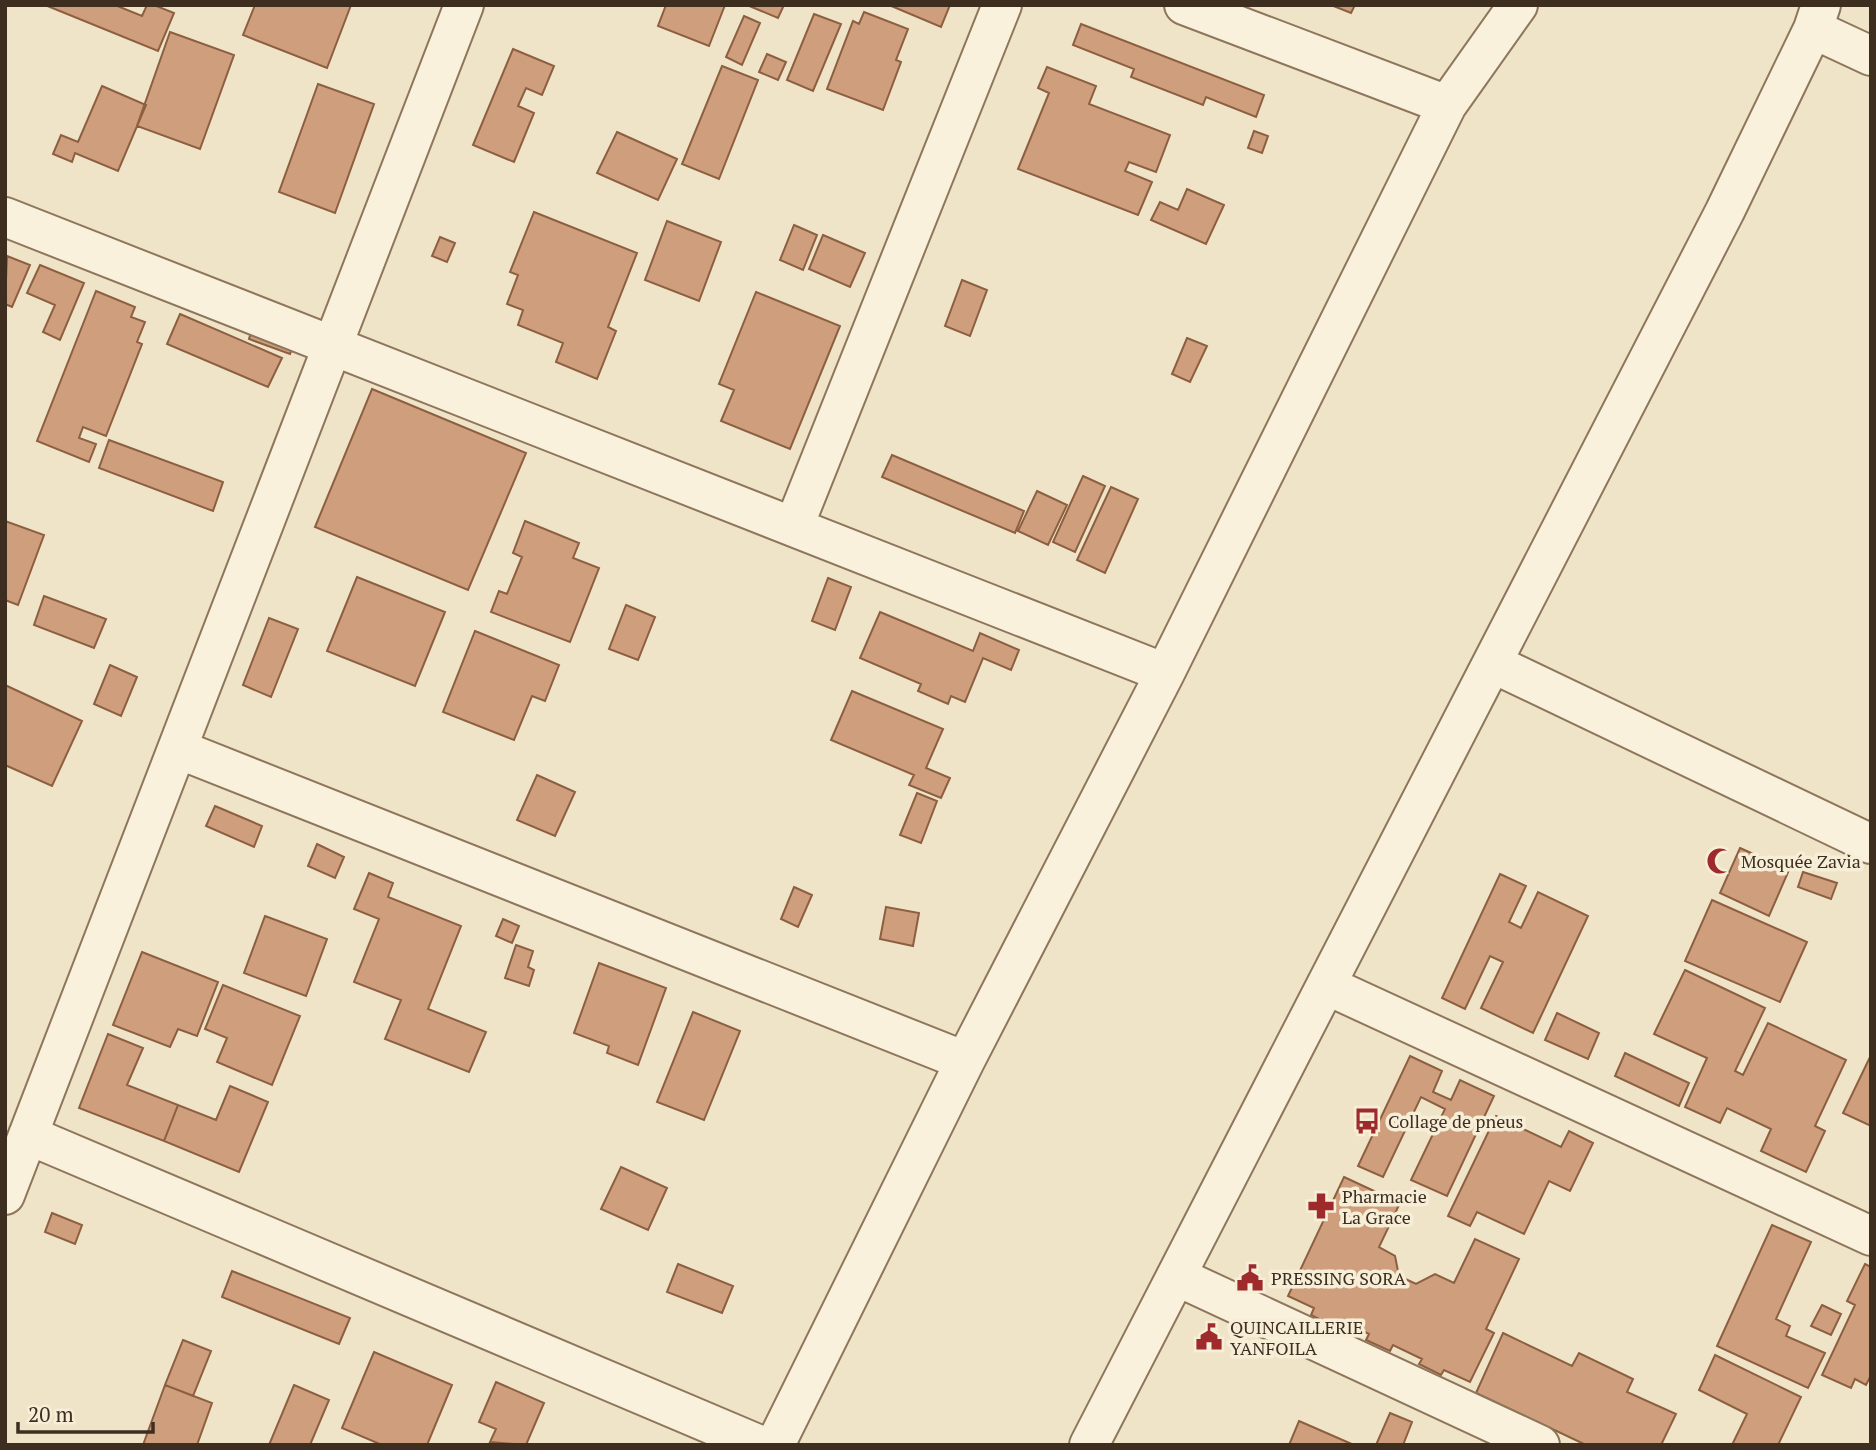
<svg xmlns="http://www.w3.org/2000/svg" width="1876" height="1450" font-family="'PT Serif',serif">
	<rect width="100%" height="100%" fill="#f0e4c8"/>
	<path fill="#cf9f7d" stroke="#8d5f41" stroke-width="2" d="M45 5H115L142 16 147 5H154L174 13 158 51Z
		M255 5H351L327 68 243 35Z
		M666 5H725L709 46 658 26Z
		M747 5H784L778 18Z
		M889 5H950L941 27Z
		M1331 5H1355L1351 13Z
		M864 12 908 29 896 60 901 62 883 110 827 89 853 21 859 24Z
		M814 14 841 24 813 91 787 80Z
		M744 16 760 23 742 65 726 57Z
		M1081 24 1264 95 1256 117 1206 97 1203 105 1131 77 1134 69 1073 45Z
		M170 32 234 55 200 149 137 126Z
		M513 49 554 66 542 95 526 88 518 106 534 113 514 162 473 145Z
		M767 54 786 62 778 80 759 72Z
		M722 66 758 80 719 179 682 164Z
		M1047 67 1096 86 1089 104 1170 135 1156 172 1129 162 1125 171 1152 182 1138 215 1018 169 1049 93 1038 88Z
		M318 84 374 104 335 213 279 192Z
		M102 86 146 105 118 171 75 153 72 162 53 154 61 135 78 142Z
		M1254 131 1268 136 1262 153 1248 148Z
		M617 132 677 159 658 200 597 173Z
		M1187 189 1224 205 1206 244 1151 220 1160 202 1178 210Z
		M534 212 637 253 608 327 616 331 597 379 556 362 563 343 518 325 523 310 507 304 518 275 510 272Z
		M667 221 721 242 699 301 645 280Z
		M794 225 817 235 803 270 780 260Z
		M823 235 865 253 850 287 809 269Z
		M440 237 455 243 447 262 432 256Z
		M7 256 30 265 12 307 5 304Z
		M40 265 84 283 60 340 43 332 55 305 27 293Z
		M962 280 987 290 970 336 945 326Z
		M96 291 135 307 131 317 145 322 137 342 142 344 106 436 83 427 79 438 96 444 89 462 37 441Z
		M756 292 840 326 790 449 721 421 734 390 719 384Z
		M180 314 282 358 268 387 167 344Z
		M254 323 296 339 290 354 249 339Z
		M1187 338 1207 346 1190 382 1172 374Z
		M372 389 526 453 468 590 315 527Z
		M109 440 223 482 213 511 99 468Z
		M892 455 1024 511 1015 533 882 477Z
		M1083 476 1105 486 1075 552 1053 542Z
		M1111 487 1138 499 1105 573 1077 560Z
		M1037 491 1067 505 1048 545 1018 531Z
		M5 521 44 535 18 605 5 600Z
		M525 521 579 543 573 558 599 568 570 642 491 612 499 591 507 594 522 557 513 553Z
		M357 577 445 612 415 686 327 651Z
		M828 578 851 587 835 630 812 621Z
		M44 596 106 619 94 648 34 625Z
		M626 605 655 617 638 660 609 649Z
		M880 612 973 651 980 633 1019 650 1011 670 983 658 965 702 951 696 948 704 918 691 921 684 860 658Z
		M269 618 298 629 271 697 243 685Z
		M475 631 559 665 545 701 532 696 514 740 443 712Z
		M110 665 137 677 121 716 94 704Z
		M5 685 82 721 52 786 5 765Z
		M852 691 943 729 926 768 950 778 941 798 909 785 914 775 831 740Z
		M537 775 575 792 555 836 517 820Z
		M917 793 937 801 921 843 900 835Z
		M215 806 262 826 254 847 206 826Z
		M317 844 344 857 335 878 308 866Z
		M1740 848 1789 870 1769 916 1720 893Z
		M1803 872 1837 883 1831 899 1798 887Z
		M369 873 393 883 388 897 461 926 428 1009 486 1032 469 1072 385 1039 401 1000 354 982 379 919 354 909Z
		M1500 874 1526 886 1509 922 1521 928 1538 892 1588 916 1533 1033 1481 1008 1503 962 1490 956 1465 1009 1442 998Z
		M794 887 812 895 798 927 781 919Z
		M1712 900 1807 942 1780 1002 1685 961Z
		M886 907 919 913 913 946 880 939Z
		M265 916 327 939 306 996 244 973Z
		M503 919 519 926 512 943 496 936Z
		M516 945 533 951 528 967 534 970 529 986 505 978Z
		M142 952 218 982 197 1036 178 1029 170 1047 113 1025Z
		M599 963 666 988 638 1065 607 1053 609 1046 574 1033Z
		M1685 970 1765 1008 1735 1071 1743 1075 1768 1023 1846 1060 1815 1126 1825 1131 1806 1172 1761 1151 1771 1129 1727 1108 1720 1123 1685 1107 1707 1058 1654 1034Z
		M223 985 300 1016 272 1085 217 1062 227 1038 205 1029Z
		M693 1012 740 1031 704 1120 657 1102Z
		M1557 1013 1599 1033 1588 1059 1545 1040Z
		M108 1034 143 1048 127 1085 178 1105 164 1141 79 1108Z
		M1625 1053 1689 1083 1679 1106 1615 1076Z
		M1871 1055V1126L1843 1113Z
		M1410 1056 1442 1071 1433 1092 1451 1100 1460 1080 1494 1096 1447 1196 1411 1180 1445 1109 1421 1097 1383 1177 1358 1166Z
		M230 1086 268 1102 239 1172 164 1141 178 1105 216 1120Z
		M1496 1116 1561 1147 1569 1131 1593 1143 1570 1191 1549 1181 1524 1234 1477 1212 1470 1226 1448 1216Z
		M621 1167 667 1188 648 1230 601 1209Z
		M1344 1177 1400 1203 1379 1247 1395 1256 1399 1276 1416 1284 1435 1274 1454 1283 1475 1239 1519 1259 1486 1329 1494 1333 1470 1382 1444 1370 1441 1375 1419 1364 1422 1359 1393 1345 1390 1351 1366 1340 1369 1334 1340 1320 1337 1328 1311 1315 1314 1308 1288 1296Z
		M52 1213 82 1225 75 1244 45 1232Z
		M1772 1225 1811 1242 1776 1319 1790 1326 1786 1336 1825 1353 1808 1388 1717 1346Z
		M678 1264 733 1286 722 1313 667 1292Z
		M1865 1264 1871 1267V1375L1866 1385 1855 1379 1851 1388 1822 1375 1855 1305 1847 1301Z
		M232 1271 350 1318 339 1344 222 1297Z
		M1822 1305 1841 1314 1831 1335 1811 1326Z
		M1503 1333 1572 1366 1579 1353 1633 1379 1627 1392 1676 1414 1661 1445H1586L1476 1393Z
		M183 1340 211 1351 193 1396 165 1385Z
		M374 1352 452 1385 427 1445H382L342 1428Z
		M1715 1355 1801 1397 1778 1445H1732L1747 1414 1699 1390Z
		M496 1382 544 1403 526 1445 490 1442 496 1429 479 1422Z
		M165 1385 212 1403 197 1445H143Z
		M294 1385 329 1400 310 1445H269Z
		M1390 1413 1412 1422 1403 1445H1376Z
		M1299 1421 1354 1445H1289Z"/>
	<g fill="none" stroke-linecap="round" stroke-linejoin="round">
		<g stroke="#8d765c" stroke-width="42">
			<path id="minor" d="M1184 5 1447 105
				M1813 29 1871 56
				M5 217 1165 673
				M794 526 1002 5
				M1492 663 1871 844
				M178 749 965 1061
				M1326 985 1871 1236
				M28 1135 760 1445
				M5 1195 464 5
				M1176 1276 1540 1445
				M775 1445 965 1061 1165 673 1447 105 1518 5
				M1089 1445 1725 211 1813 29 1821 5"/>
		</g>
		<use href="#minor" stroke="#faf1dc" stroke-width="38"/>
	</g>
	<defs>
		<g id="mosque-bare" transform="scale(2.1)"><path d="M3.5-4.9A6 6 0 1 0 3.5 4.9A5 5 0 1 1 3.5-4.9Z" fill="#9e2a2b" stroke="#f7eed8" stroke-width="2.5" paint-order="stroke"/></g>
		<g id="bus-bare" transform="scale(2.1)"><path d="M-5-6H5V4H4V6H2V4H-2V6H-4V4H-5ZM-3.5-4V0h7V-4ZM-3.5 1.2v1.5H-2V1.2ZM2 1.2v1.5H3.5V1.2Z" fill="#9e2a2b" stroke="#f7eed8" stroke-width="2.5" paint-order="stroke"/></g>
		<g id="pharmacy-bare" transform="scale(2.1)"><path d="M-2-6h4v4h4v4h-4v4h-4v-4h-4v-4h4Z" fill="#9e2a2b" stroke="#f7eed8" stroke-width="2.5" paint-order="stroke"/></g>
		<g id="civic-bare" transform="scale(2.1)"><path d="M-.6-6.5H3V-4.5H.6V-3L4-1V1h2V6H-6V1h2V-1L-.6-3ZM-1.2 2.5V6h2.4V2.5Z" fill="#9e2a2b" stroke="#f7eed8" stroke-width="2.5" paint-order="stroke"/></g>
	</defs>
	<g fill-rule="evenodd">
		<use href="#mosque-bare" x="1720" y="861"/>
		<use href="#bus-bare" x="1367" y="1121"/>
		<use href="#pharmacy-bare" x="1321" y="1206"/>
		<use href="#civic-bare" x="1250" y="1278"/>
		<use href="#civic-bare" x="1209" y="1337"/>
	</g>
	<g text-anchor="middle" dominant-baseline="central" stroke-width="7" stroke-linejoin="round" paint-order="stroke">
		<g font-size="18" fill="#3d2e20" stroke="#f7eed8" text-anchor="start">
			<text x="1741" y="861">Mosquée Zavia</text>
			<text x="1388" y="1121">Collage de pneus</text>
			<text x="1342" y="1196">Pharmacie<tspan x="1342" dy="21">La Grace</tspan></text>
			<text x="1271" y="1278">PRESSING SORA</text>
			<text x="1230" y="1327">QUINCAILLERIE<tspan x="1230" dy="21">YANFOILA</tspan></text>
		</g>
	</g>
	<rect width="1876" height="1450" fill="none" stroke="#3d2e20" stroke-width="14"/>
	<path d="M18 1422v10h135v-10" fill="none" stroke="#3d2e20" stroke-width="3.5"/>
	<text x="28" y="1422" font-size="21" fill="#3d2e20" stroke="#f7eed8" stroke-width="5" paint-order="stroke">20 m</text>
</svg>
